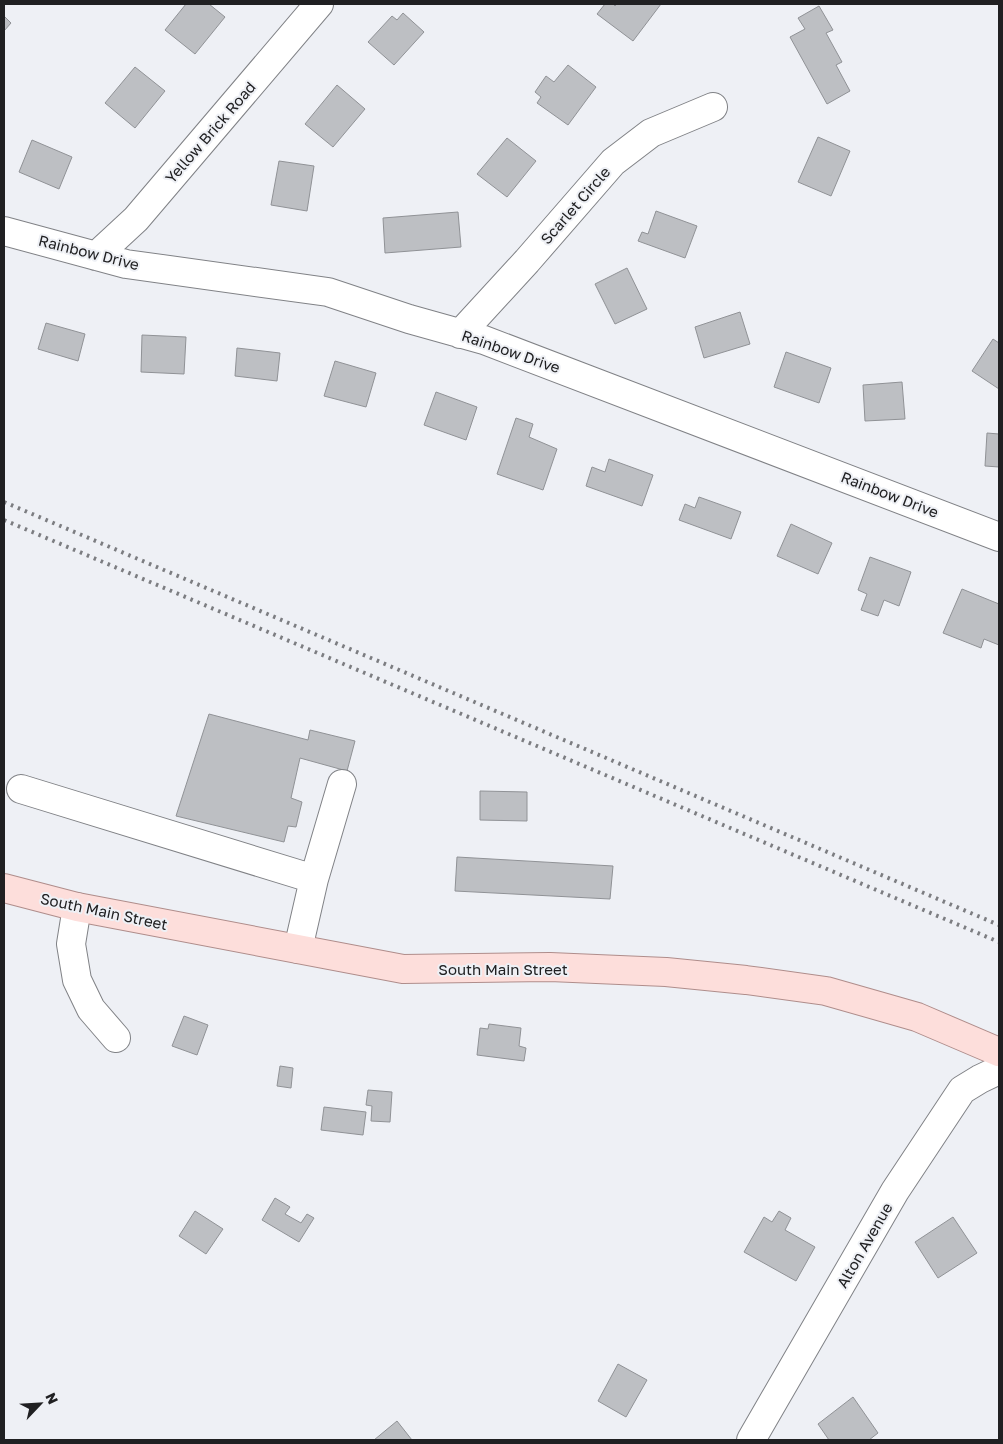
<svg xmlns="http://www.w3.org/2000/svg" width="1003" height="1444" font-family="'Golos Text',sans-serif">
	<rect width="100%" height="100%" fill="#eef0f5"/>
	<path fill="#bdbfc3" stroke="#909296" d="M186 4H209L225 17 195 54 165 30Z
		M605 4H613L615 6 617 4H661L633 41 597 14Z
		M819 6 833 30 826 33 842 62 836 65 850 91 827 104 790 37 805 29 798 18Z
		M403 13 424 32 394 65 368 42 392 16 397 20Z
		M4 16 11 23 4 31Z
		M568 65 596 87 568 125 537 103 541 97 535 92 546 76 554 82Z
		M135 67 165 91 135 128 105 103Z
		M337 85 365 109 333 147 305 124Z
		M818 137 850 151 831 196 798 182Z
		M507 138 536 161 507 197 477 174Z
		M32 140 72 157 59 189 19 172Z
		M279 161 314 166 307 211 271 205Z
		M656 211 697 226 685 258 638 241 642 232 648 234Z
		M458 212 461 247 385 253 383 218Z
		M627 268 647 309 615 324 595 284Z
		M740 312 750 344 704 358 695 327Z
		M46 323 85 334 78 361 38 349Z
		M142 335 186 337 184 374 141 372Z
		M993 339 999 343V389L972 371Z
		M237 348 280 353 277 381 235 376Z
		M786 352 831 368 819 403 774 387Z
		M335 361 376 373 366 407 324 396Z
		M902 382 905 419 865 421 863 385Z
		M436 392 477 407 466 440 424 425Z
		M516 418 533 424 529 437 557 449 543 490 497 474Z
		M987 433 999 434V467L985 466Z
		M609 459 653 475 642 506 586 486 592 467 605 472Z
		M699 497 741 512 731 539 679 520 685 504 695 508Z
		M791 524 832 543 818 574 777 556Z
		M870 557 911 572 899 606 884 600 878 616 861 610 867 594 858 590Z
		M962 589 999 604V645L984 639 981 648 943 633Z
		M209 714 308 740 310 730 355 741 347 771 300 758 291 798 302 802 296 827 288 826 284 842 176 816Z
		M480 791 527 792V821L480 820Z
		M457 857 613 866 610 899 455 891Z
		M184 1016 208 1025 197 1055 172 1046Z
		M489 1024 521 1028 519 1046 526 1048 524 1061 477 1055 480 1028 488 1029Z
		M280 1066 293 1068 291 1088 277 1086Z
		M368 1090 392 1092 390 1122 371 1121 372 1106 366 1105Z
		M324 1107 366 1112 363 1135 321 1130Z
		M275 1198 290 1207 285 1214 301 1223 307 1214 314 1218 299 1242 262 1220Z
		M195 1211 223 1229 206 1254 179 1236Z
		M779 1211 791 1218 785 1230 815 1247 796 1281 744 1252 764 1217 772 1222Z
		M953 1217 977 1253 938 1278 915 1242Z
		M618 1364 647 1380 626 1417 598 1401Z
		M853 1397 878 1433 869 1440H829L818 1424Z
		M397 1421 412 1440H374Z"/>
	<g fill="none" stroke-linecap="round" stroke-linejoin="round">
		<g stroke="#808286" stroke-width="30">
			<path id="minor" d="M4 231 126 264 328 292 409 319 484 340 999 537
				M96 256 136 219 319 4
				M460 334 527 261 613 162 651 133 713 107
				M21 789 314 879
				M77 907 71 944 77 980 91 1009 116 1038
				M298 949 314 879 342 784
				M751 1440 895 1191 962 1090 980 1079 999 1070"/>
		</g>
		<g stroke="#af8d8b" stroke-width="30">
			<path id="major" d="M4 888 77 907 403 969 550 967 666 972 746 980 826 991 917 1017 999 1052"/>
		</g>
		<use href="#minor" stroke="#fff" stroke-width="28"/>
		<use href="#major" stroke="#fddedb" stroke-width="28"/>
		<path stroke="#7c7d81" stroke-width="4" stroke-dasharray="2.5 5" stroke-linecap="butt" d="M4 502 999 925
			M4 520 999 942"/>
	</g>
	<g text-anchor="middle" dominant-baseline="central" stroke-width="4" stroke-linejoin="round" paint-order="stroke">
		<g font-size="15" fill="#202022" stroke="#eef0f5">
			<text transform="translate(210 132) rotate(-49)">Yellow Brick Road</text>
			<text transform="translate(575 205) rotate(-49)">Scarlet Circle</text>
			<text transform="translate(89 252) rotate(14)">Rainbow Drive</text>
			<text transform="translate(511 351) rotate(19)">Rainbow Drive</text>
			<text transform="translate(890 494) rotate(21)">Rainbow Drive</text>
			<text transform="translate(104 911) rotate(12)">South Main Street</text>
			<text x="503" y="969">South Main Street</text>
			<text transform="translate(864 1245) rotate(-60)">Alton Avenue</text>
		</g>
	</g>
	<rect width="1003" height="1444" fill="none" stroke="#202022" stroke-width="10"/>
	<g transform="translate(40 1404) rotate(65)" stroke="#eef0f5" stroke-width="4" paint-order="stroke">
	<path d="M0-4L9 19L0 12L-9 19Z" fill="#202022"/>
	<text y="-8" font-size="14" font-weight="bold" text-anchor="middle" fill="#202022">N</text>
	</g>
</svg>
